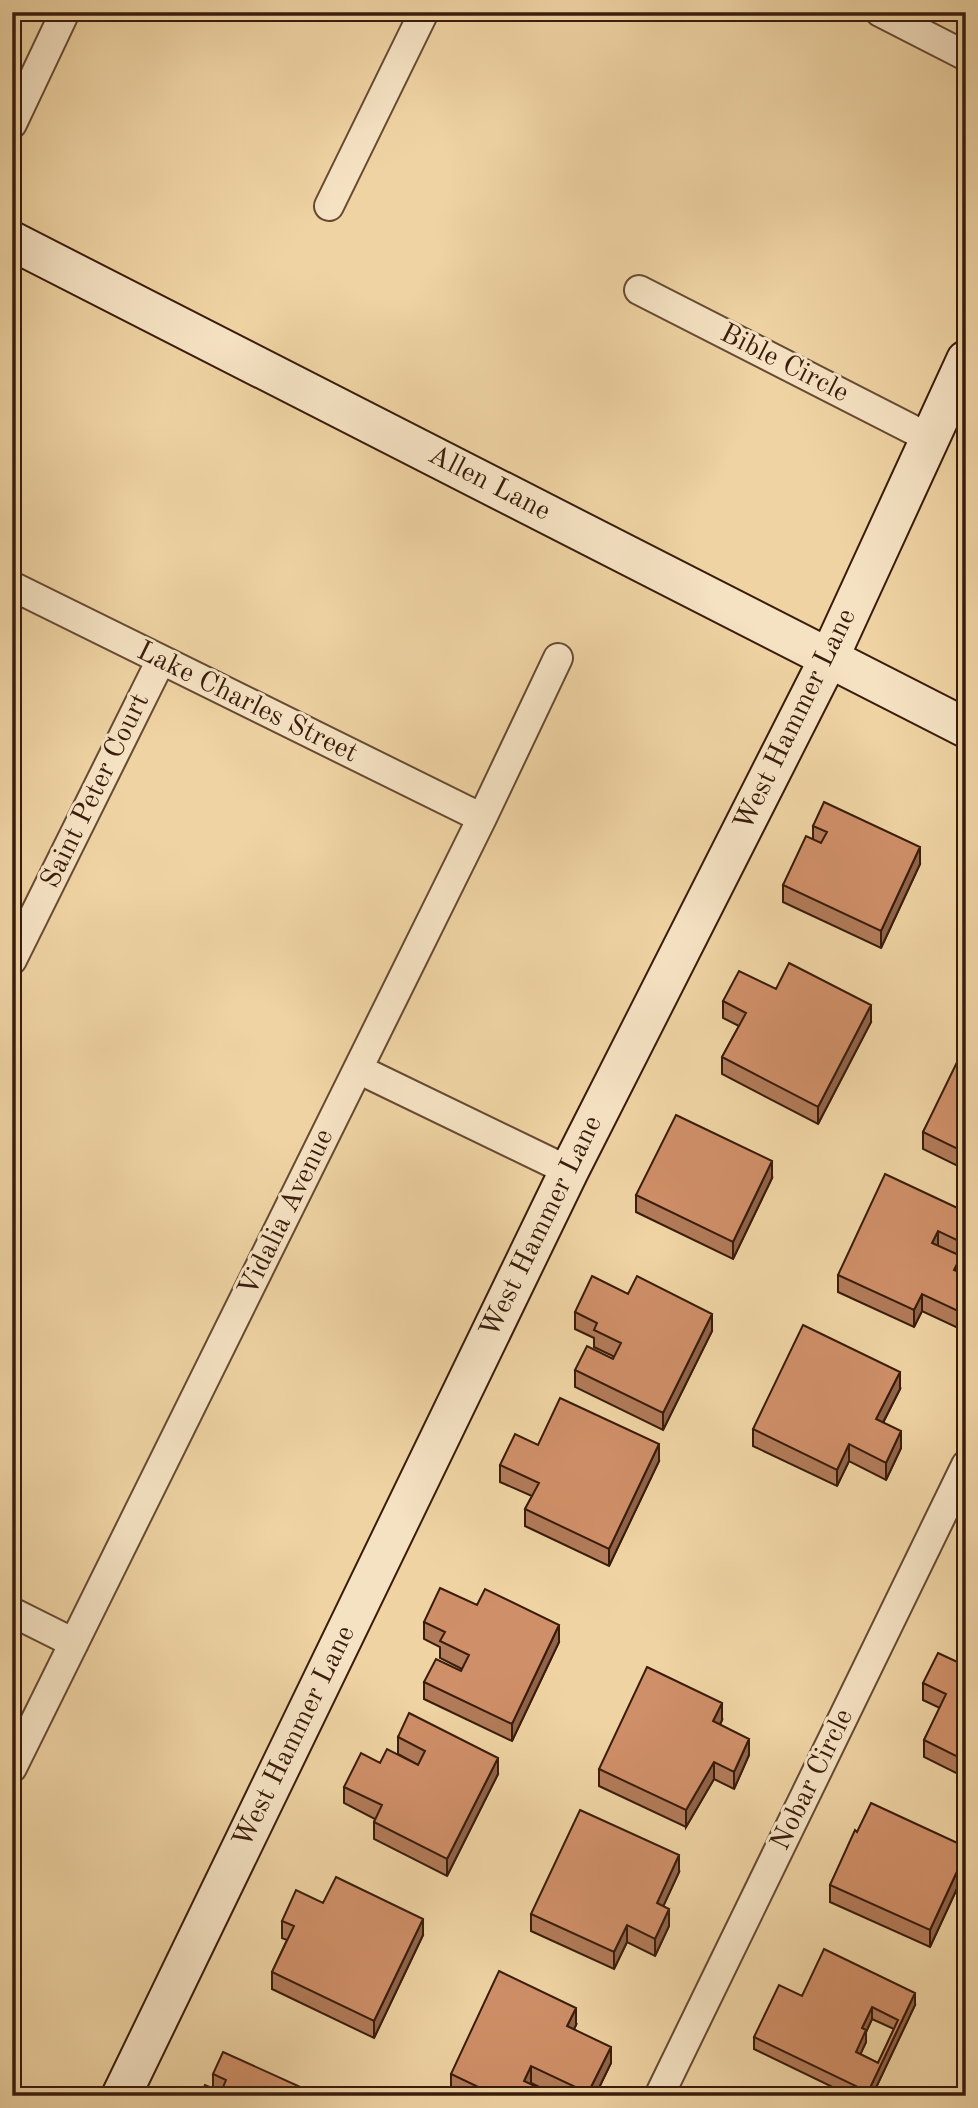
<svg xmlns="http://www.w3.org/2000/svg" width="978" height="2108" font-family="'Old Standard TT',serif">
	<rect width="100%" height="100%" fill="#efd3a3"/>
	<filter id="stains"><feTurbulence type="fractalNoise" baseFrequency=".00286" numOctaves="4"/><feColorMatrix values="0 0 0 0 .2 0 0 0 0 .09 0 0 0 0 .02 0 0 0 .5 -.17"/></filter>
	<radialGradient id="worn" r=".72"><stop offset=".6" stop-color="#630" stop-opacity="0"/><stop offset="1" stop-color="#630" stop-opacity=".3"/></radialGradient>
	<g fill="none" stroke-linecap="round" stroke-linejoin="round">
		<g stroke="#664a32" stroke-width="32">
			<path id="street" d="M880 12 966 56
				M12 124 65 12
				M329 206 424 12
				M639 290 929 438
				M12 586 482 818
				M12 960 161 660
				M358 1069 569 1171
				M12 1612 74 1643
				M12 1768 482 818 558 658
				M659 2096 966 1465"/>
		</g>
		<g stroke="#391c0c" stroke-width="42">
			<path id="secondary" d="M12 241 966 728
				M121 2096 569 1171 829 658 966 360"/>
		</g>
		<use href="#street" stroke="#f5e2c3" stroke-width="28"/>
		<use href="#secondary" stroke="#f5e2c3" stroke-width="38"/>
	</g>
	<path fill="#b27b59" stroke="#391c0c" stroke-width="2" fill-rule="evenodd" d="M813 826 920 864 881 948 783 902V885L813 840Z
		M776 989 871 1022 818 1124 722 1074V1057L739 1026 723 1018V1001Z
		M966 1053V1170L923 1149V1132Z
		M772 1178 733 1259 636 1212V1195Z
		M966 1212V1254L963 1260 961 1259V1273L966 1275V1311L958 1328 922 1311 914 1327 838 1292V1275Z
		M628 1294 712 1331 663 1430 575 1387V1370L613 1359 615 1357 594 1347V1338L575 1329V1312Z
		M900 1389 883 1423 901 1448 886 1480 849 1461 837 1486 753 1446V1429Z
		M538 1445 659 1461 609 1566 525 1526V1509L532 1496 500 1482V1465Z
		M477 1605 559 1642 512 1741 424 1699V1682L461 1671 462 1669 440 1658V1647L424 1639V1622Z
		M966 1666V1778L924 1757V1740L940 1708 923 1700V1683Z
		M722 1720 720 1725 749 1755 734 1789 714 1779 686 1827 599 1786V1769Z
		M398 1737 498 1774 447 1876 374 1839V1822L375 1819 344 1803V1787L380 1763 418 1765 398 1754Z
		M857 1832 966 1847V1869L930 1947 830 1902V1885Z
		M679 1872 663 1906 669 1926 655 1956 627 1942 614 1969 531 1931V1914Z
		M323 1903 423 1935 374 2038 272 1989V1972L287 1940 282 1938V1921Z
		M802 1996 915 2005 872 2096H851L754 2049V2037ZM872 2019 894 2029 878 2063 860 2054 866 2042V2032Z
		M576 2025 574 2029 611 2063 595 2096H558L531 2083 552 2096H461L451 2091V2074Z
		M213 2074 307 2096H200L213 2089Z"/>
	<path fill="#916449" stroke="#391c0c" stroke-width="2" d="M920 847V864L881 948V931Z
		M871 1005V1022L818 1124V1107Z
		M772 1161V1178L733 1259V1242Z
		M938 1231V1248L932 1243Z
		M966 1237V1254L963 1260V1243Z
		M961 1256V1273L954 1270Z
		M922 1294V1311L914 1327V1310Z
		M966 1294V1311L958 1328V1311Z
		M712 1314V1331L663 1430V1413Z
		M900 1372V1389L876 1436V1419Z
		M901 1431V1448L886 1480V1463Z
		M659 1444V1461L609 1566V1549Z
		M849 1444V1461L837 1486V1470Z
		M559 1625V1642L512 1741V1724Z
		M722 1703V1720L713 1738V1721Z
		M749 1739V1755L734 1789V1772Z
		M498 1758V1774L447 1876V1859Z
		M714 1762V1779L686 1827V1810Z
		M966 1852V1869L930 1947V1930Z
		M679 1855V1872L657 1920V1903Z
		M669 1909V1926L655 1956V1939Z
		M423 1919V1935L374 2038V2021Z
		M627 1925V1942L614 1969V1952Z
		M915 1993V2005L872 2096H868V2092Z
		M872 2007V2019L866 2032V2042L856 2064V2052L862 2028Z
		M576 2008V2025L567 2043V2026Z
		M611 2047V2063L595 2096H588V2093Z
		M531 2066V2083L525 2096 524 2081Z"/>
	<path fill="#cf8f68" stroke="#391c0c" stroke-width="2" fill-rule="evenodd" d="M824 802 920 847 881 931 783 885 806 836 821 843 827 832 813 826Z
		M789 963 871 1005 818 1107 722 1057 746 1013 723 1001 739 971 776 989Z
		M962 1052 966 1053V1153L923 1132Z
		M676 1115 772 1161 733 1242 636 1195Z
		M885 1174 966 1212V1237L963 1243 938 1231 932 1243 961 1256 954 1270 966 1275V1294L958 1311 922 1294 914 1310 838 1275Z
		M592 1276 628 1294 637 1276 712 1314 663 1413 575 1370 587 1346 613 1359 621 1343 594 1330 597 1323 575 1312Z
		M803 1325 900 1372 876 1419 901 1431 886 1463 849 1444 837 1470 753 1429Z
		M560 1398 659 1444 609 1549 525 1509 539 1483 500 1465 515 1434 538 1445Z
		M440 1588 477 1605 485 1589 559 1625 512 1724 424 1682 436 1659 461 1671 469 1655 440 1641 445 1632 424 1622Z
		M938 1653 966 1666V1761L924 1740 946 1694 923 1683Z
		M647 1667 722 1703 713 1721 749 1739 734 1772 714 1762 686 1810 599 1769Z
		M409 1713 498 1758 447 1859 374 1822 382 1805 344 1787 361 1753 380 1763 387 1749 418 1765 425 1751 398 1737Z
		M871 1803 966 1847V1852L930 1930 830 1885 855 1830 857 1832Z
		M580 1810 679 1855 657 1903 669 1909 655 1939 627 1925 614 1952 531 1914Z
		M336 1877 423 1919 374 2021 272 1972 294 1926 282 1921 296 1890 323 1903Z
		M824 1949 915 1993 868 2092 754 2037 779 1985 802 1996ZM872 2007 898 2020 878 2063 856 2052 866 2030 862 2028Z
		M499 1971 576 2008 567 2026 611 2047 588 2093 531 2066 524 2081 552 2094 550 2096H497L451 2074Z
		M223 2052 307 2090 304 2096H200L205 2085 221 2092 226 2080 213 2074Z"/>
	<g text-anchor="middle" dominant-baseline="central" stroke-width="6" stroke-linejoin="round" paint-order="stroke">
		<g font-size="28" fill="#391c0c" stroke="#f5e2c3">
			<text transform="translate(784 364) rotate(27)">Bible Circle</text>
			<text transform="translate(489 484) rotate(27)">Allen Lane</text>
			<text transform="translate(247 703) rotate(26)">Lake Charles Street</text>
			<text transform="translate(796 720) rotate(-64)">West Hammer Lane</text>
			<text transform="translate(96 791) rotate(-64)">Saint Peter Court</text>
			<text transform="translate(287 1213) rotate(-64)">Vidalia Avenue</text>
			<text transform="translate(542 1227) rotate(-64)">West Hammer Lane</text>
			<text transform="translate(295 1737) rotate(-64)">West Hammer Lane</text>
			<text transform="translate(813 1780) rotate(-64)">Nobar Circle</text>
		</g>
	</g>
	<rect width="978" height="2108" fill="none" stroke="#efd3a3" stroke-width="42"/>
	<rect x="14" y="14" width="950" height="2080" fill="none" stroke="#391c0c" stroke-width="3.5"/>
	<rect x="21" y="21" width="936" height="2066" fill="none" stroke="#391c0c" stroke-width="2"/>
	<rect width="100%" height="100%" filter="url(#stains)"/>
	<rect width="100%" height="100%" fill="url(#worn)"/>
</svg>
